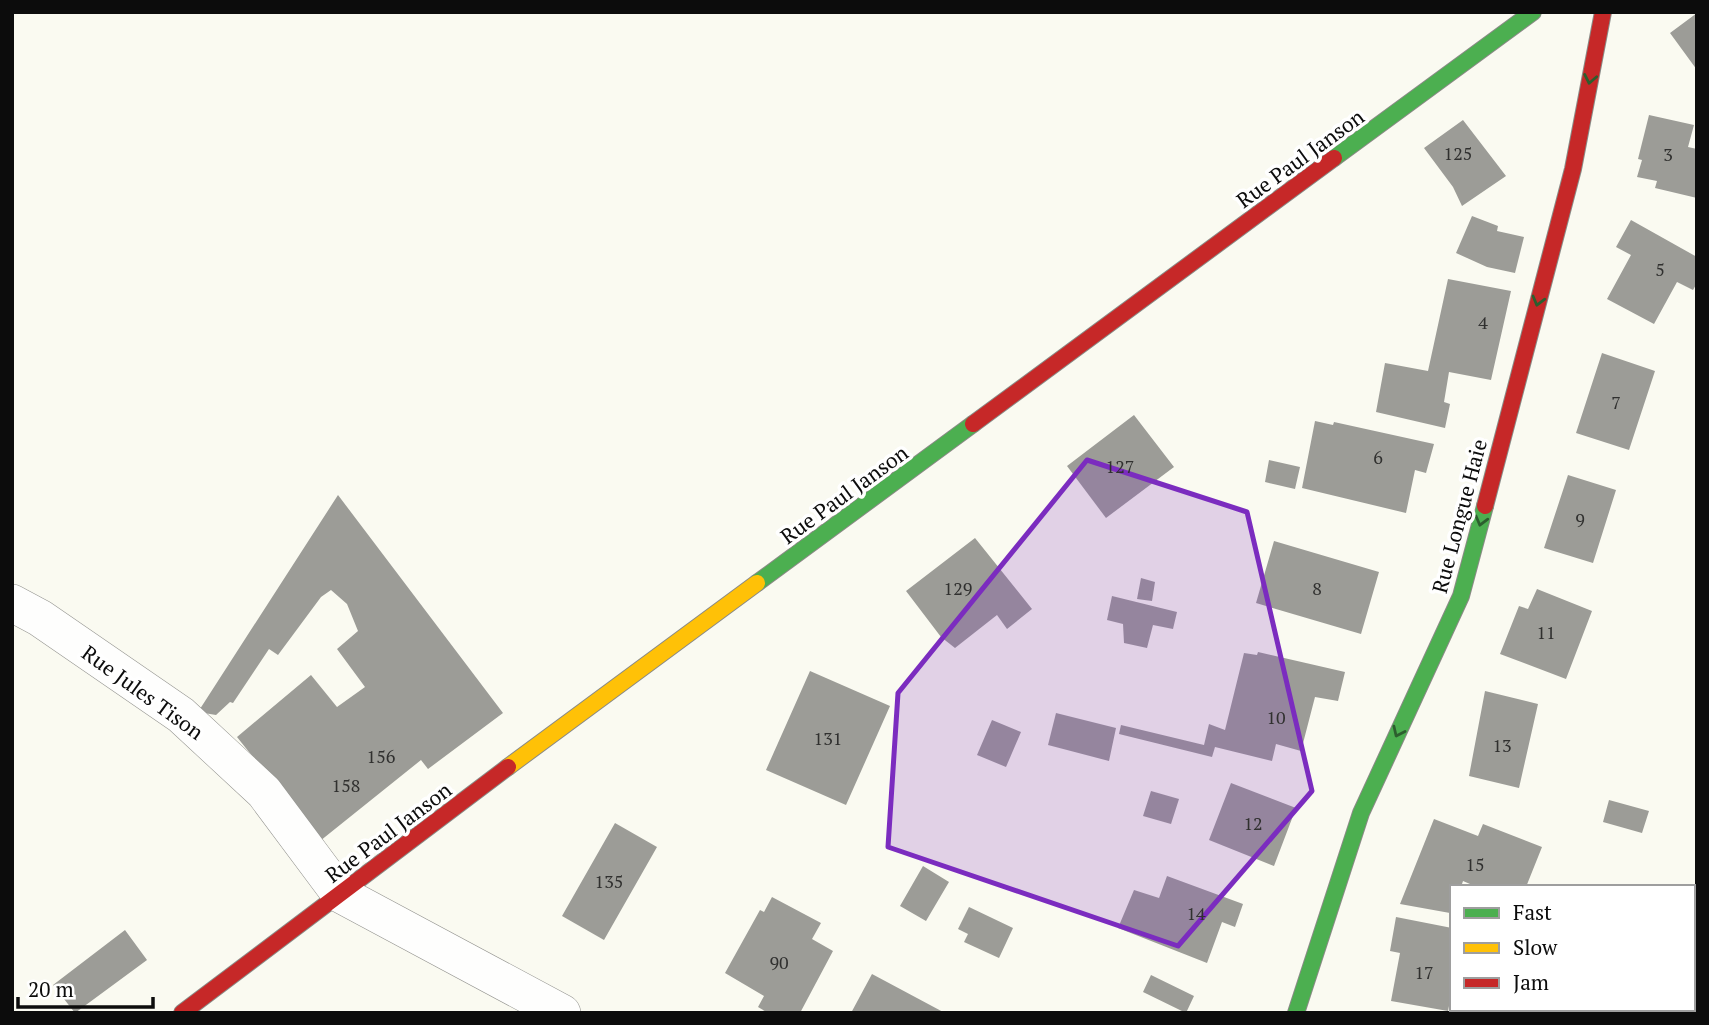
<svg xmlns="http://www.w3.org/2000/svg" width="1709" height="1025" font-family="'PT Serif',serif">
	<rect width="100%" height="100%" fill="#fafaf1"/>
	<path fill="#9c9c97" d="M1697 13V70L1670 33Z
		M1649 115 1694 125 1688 147 1697 149V198L1655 188 1657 181 1637 177 1642 160 1638 159Z
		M1463 120 1506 176 1462 206 1453 187 1424 148Z
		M1472 216 1498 226 1497 231 1524 237 1515 273 1487 267 1456 253Z
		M1631 220 1697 257V283L1693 290 1677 282 1654 324 1607 299 1631 255 1616 247Z
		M1448 279 1511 291 1491 380 1449 372 1444 402 1450 404 1445 428 1376 412 1385 363 1428 371Z
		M1602 353 1655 371 1629 450 1576 433Z
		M1134 415 1174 467 1106 518 1067 466Z
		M1315 421 1333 425 1334 422 1434 444 1426 473 1415 470 1406 513 1302 488Z
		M1269 460 1300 467 1295 489 1265 482Z
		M1568 475 1616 490 1593 563 1544 548Z
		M338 495 503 713 428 769 421 760 320 841 237 737 311 675 337 707 365 687 337 649 358 631 347 604 331 590 321 597 278 655 269 649 233 703 230 702 216 715 198 712Z
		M975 538 1032 609 1007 629 997 615 955 648 941 637 906 591Z
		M1274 541 1379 572 1361 634 1256 603Z
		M1141 578 1155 582 1152 601 1137 599Z
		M1537 589 1592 611 1566 679 1500 654 1519 606 1528 609Z
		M1112 596 1177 612 1173 629 1153 625 1147 648 1124 643 1123 624 1107 620Z
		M1258 652 1345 672 1338 701 1315 697 1301 751 1276 744 1272 761 1215 747 1212 757 1119 734 1121 725 1204 745 1209 724 1225 730 1244 653 1257 655Z
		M810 671 890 706 846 805 766 770Z
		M1485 691 1538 704 1519 788 1469 776Z
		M1056 713 1116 728 1109 761 1048 745Z
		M992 720 1021 732 1006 767 977 755Z
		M1231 783 1296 808 1274 866 1209 840Z
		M1151 791 1179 799 1171 824 1143 816Z
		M1609 800 1649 811 1642 833 1603 822Z
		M1434 819 1478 836 1483 824 1542 847 1526 887H1477L1463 881 1461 887H1452L1450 913 1400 904Z
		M615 823 657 847 604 940 562 916Z
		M923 866 949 882 926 921 900 906Z
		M1167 876 1243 904 1235 927 1222 922 1207 963 1118 928 1134 890 1159 898Z
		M772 897 821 923 812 939 833 951 800 1013H768L758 1007 764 996 725 973 760 910 764 912Z
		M969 907 1013 928 999 958 964 942 968 934 958 929Z
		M1396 917 1452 928V991L1448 1011 1391 1001 1400 953 1390 951Z
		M125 930 147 960 75 1013 53 985Z
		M872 974 945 1013H851Z
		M1151 975 1194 996 1186 1013 1143 992Z"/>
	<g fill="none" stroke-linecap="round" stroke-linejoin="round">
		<g stroke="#93938f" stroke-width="38">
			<path id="street" d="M12 603 40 618 181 715 264 792 340 894 562 1013"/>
		</g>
		<g stroke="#8a8a86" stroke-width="18">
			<path id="fast" d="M1334 158 1533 12
				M757 583 973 424
				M1296 1013 1361 813 1461 596 1485 506"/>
		</g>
		<g stroke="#8a8a86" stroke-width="18">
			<path id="slow" d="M508 767 757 583"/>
		</g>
		<g stroke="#8a8a86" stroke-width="18">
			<path id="jam" d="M973 424 1334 158
				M1485 506 1573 169 1603 12
				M182 1013 508 767"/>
		</g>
		<use href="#street" stroke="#fefefd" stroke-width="37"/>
		<use href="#fast" stroke="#4caf50" stroke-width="16"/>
		<use href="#slow" stroke="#ffc107" stroke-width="16"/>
		<use href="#jam" stroke="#c62828" stroke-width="16"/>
	</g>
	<defs><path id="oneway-chevron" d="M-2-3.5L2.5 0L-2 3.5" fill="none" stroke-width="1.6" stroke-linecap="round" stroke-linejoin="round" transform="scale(1.75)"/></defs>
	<g stroke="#2c5e2e">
		<use href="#oneway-chevron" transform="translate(1590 79) rotate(101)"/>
		<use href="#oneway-chevron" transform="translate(1538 301) rotate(105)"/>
		<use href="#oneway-chevron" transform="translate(1481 521) rotate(105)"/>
		<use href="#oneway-chevron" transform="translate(1398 732) rotate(115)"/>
	</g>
	<path fill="#7b2cbf" fill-opacity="0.2" stroke="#7b2cbf" stroke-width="5" stroke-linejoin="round" d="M1087 460 1247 512 1312 791 1178 946 888 847 898 693Z"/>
	<g text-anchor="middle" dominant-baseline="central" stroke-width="7" stroke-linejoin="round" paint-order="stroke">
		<g font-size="18" fill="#30302f">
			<text x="1458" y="153">125</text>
			<text x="1668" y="154">3</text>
			<text x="1660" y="269">5</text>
			<text x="1483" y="322">4</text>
			<text x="1616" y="402">7</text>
			<text x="1378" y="457">6</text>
			<text x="1120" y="466">127</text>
			<text x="1580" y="519">9</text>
			<text x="958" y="588">129</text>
			<text x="1317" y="588">8</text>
			<text x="1546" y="632">11</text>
			<text x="1276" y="717">10</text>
			<text x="828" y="738">131</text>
			<text x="1502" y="745">13</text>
			<text x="381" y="756">156</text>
			<text x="346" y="785">158</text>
			<text x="1253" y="823">12</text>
			<text x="1475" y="864">15</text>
			<text x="609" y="881">135</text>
			<text x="1196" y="913">14</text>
			<text x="779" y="962">90</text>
			<text x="1424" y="972">17</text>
		</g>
		<g font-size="21" fill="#0c0c0c" stroke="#fff">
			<text transform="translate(1300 158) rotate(-36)">Rue Paul Janson</text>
			<text transform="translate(844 494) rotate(-36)">Rue Paul Janson</text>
			<text transform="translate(1459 516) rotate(-75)">Rue Longue Haie</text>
			<text transform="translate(143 692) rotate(36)">Rue Jules Tison</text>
			<text transform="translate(388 832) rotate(-37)">Rue Paul Janson</text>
		</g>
	</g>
	<rect width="1709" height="1025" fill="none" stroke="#0c0c0c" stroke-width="28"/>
	<rect x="1450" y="885" width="245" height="126" fill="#ffffff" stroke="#9e9e9e" stroke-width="2"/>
	<rect x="1464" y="908" width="35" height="10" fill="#4caf50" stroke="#9e9e9e" stroke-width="2"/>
	<text x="1513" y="920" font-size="21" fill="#0c0c0c">Fast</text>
	<rect x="1464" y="943" width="35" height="10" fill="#ffc107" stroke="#9e9e9e" stroke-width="2"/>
	<text x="1513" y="955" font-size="21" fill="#0c0c0c">Slow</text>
	<rect x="1464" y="978" width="35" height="10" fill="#c62828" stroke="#9e9e9e" stroke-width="2"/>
	<text x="1513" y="990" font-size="21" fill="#0c0c0c">Jam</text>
	<path d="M18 997v10h135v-10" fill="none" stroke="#0c0c0c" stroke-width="3.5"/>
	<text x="28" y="997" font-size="21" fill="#0c0c0c" stroke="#ffffff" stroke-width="5" paint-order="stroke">20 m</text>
</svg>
